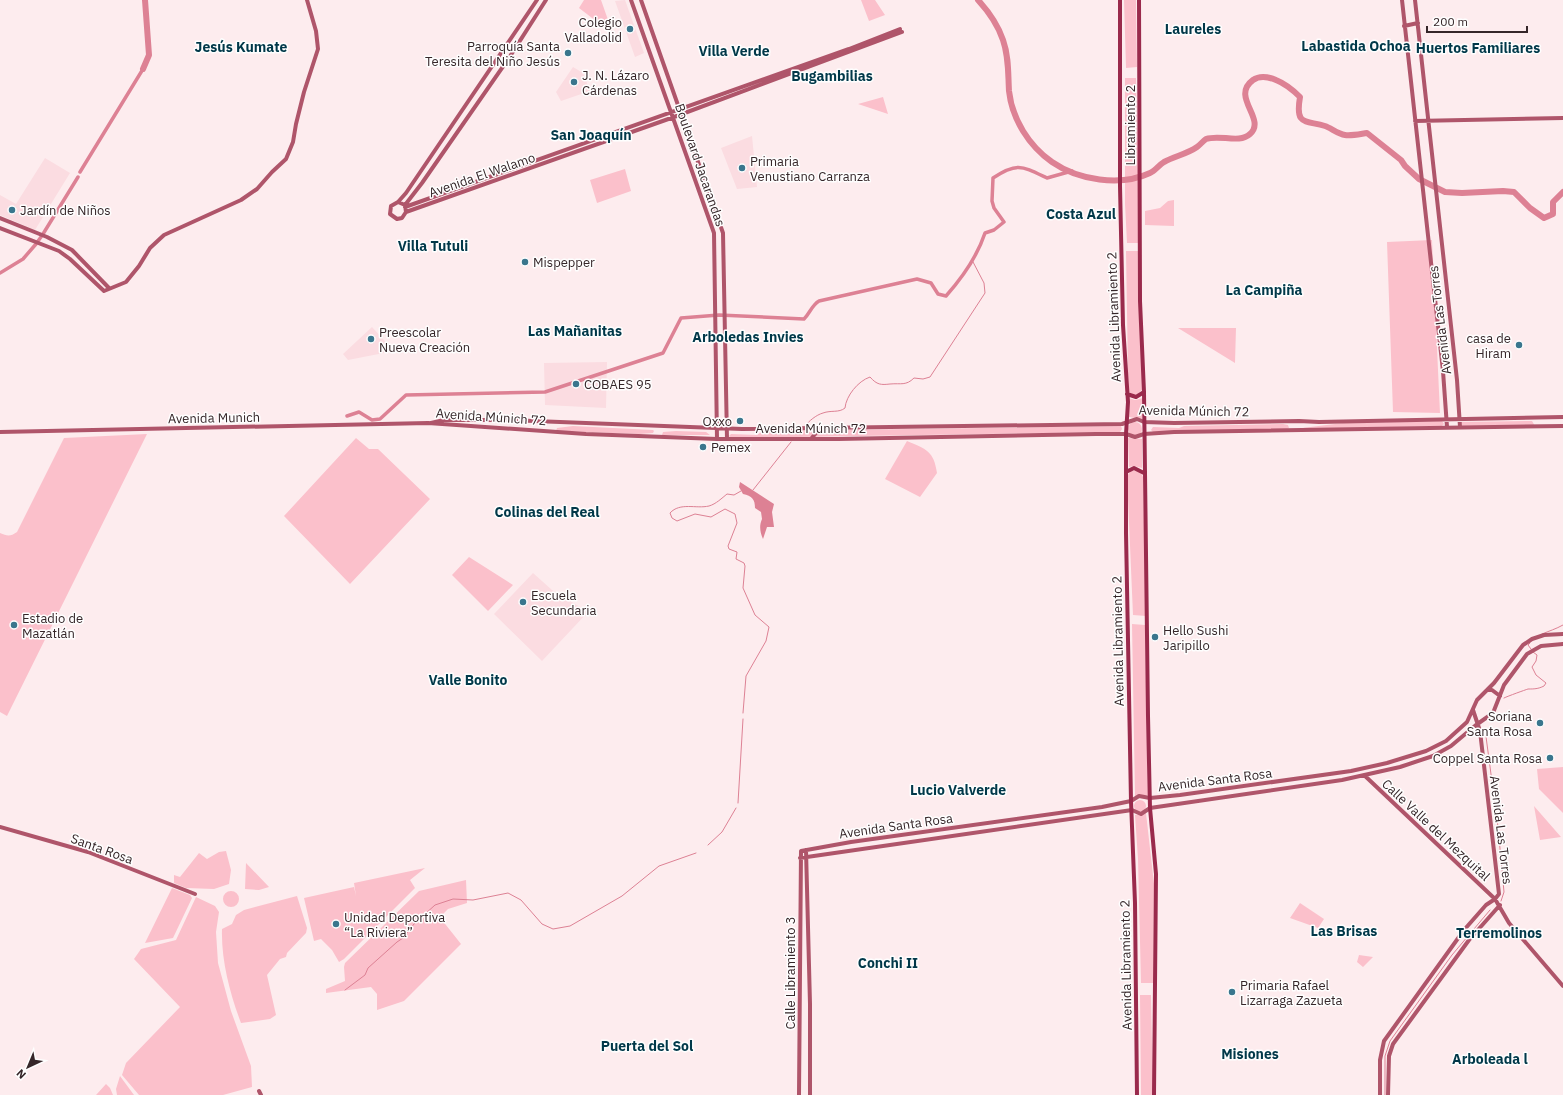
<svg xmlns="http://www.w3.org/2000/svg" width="1563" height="1095" font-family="'IBM Plex Sans',sans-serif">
	<rect width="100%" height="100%" fill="#fdecee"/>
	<path fill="#fbdce1" d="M625 0 644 53 635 57 615 1Z
		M573 67 583 73 590 91 561 101 556 92Z
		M752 136 757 187 737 189 721 148Z
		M45 158 70 173 35 230 0 215V195L16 204Z
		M372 327 394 351 348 360 343 354Z
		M607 362 606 408 545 405 544 363Z
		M533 573 552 590 588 612 542 661 494 614Z"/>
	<path fill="#fbc0cb" d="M584 0H601L613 34 579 8Z
		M861 0H875L885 15 869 21Z
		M1124 0H1136L1137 67 1126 68Z
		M1125 78H1136L1140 243H1127L1125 204Z
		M883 97 888 114 858 104Z
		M625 169 631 191 597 203 590 180Z
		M1174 200V226L1145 225V211L1160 208 1168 201Z
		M1432 240 1440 413 1393 412 1387 242Z
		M1126 251H1138L1143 389 1135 396 1129 392 1128 374Z
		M1178 328H1236L1235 363Z
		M1129 398 1135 400 1143 398 1142 419 1129 417Z
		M1442 421 1444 424 1442 426 1302 429V428L1343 423Z
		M1532 421 1535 426H1462L1461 422Z
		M1128 429a7 7 0 1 1 14 0a7 7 0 1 1-14 0Z
		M1283 424 1288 425 1289 428 1287 429 1154 433 1151 430 1153 427 1179 428 1184 426Z
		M573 426 653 430 654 431 653 433 640 434 556 431 557 428Z
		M1121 426 1122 429 1120 432 731 438 729 436 731 434 757 435 763 431Z
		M676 431 706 432 710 435H662L663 432Z
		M147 434 7 716 0 712V533C7 536 10 537 17 532L64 438Z
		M356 438 369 449H378L430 499 350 584 284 516Z
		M1128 438 1142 439V468L1134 466 1129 467Z
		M907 441C926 449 934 451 937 473L920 497 885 479Z
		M1135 470 1141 473 1143 477 1146 616 1133 615 1127 476 1131 471Z
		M469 557 513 585 488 611 452 575Z
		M1132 624 1145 625 1148 795 1135 796Z
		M1563 767V813L1539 789 1537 769Z
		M1134 806a6 6 0 1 1 12 0a6 6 0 1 1-12 0Z
		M1534 806 1561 837 1540 840Z
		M1146 813 1154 884 1153 983H1141L1138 859 1135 815Z
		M226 851 231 870 229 884 214 889 186 888 174 883V875L180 877 199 853 207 859 219 852Z
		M246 863 269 887 259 890 245 889Z
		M425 868 410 880 415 888 344 959 339 962 332 950 321 939 314 941 304 898 354 887 356 896 354 883Z
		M466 880 467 903 448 909 442 915V920L461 944 404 1001 377 1010V994L371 987 326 993V989L345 981 344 967 345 963 419 891Z
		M172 888 190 895 192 898 173 938 145 943Z
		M223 899a8 8 0 1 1 16 0a8 8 0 1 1-16 0Z
		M297 896 307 928 306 933 287 953 286 957 280 959 267 975 276 1015 270 1019 241 1023C230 994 221 960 222 929L232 924 236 915 244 910Z
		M196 897 215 906 219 912 216 932 218 963 231 1011 251 1066 252 1087 223 1095H139L122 1075 126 1063 180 1007 134 959 141 949 176 940Z
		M1300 903 1324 919 1318 928 1290 918Z
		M1359 955 1373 957 1363 967 1357 962Z
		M1140 995H1151L1153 1095H1141Z
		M120 1076 134 1095H117L116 1089Z
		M106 1084 110 1088 113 1095H96Z"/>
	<path fill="#dd8194" d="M740 482 774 504 772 512 774 527H767L763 539C760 532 759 526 762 519L761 512 755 508C755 499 752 496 743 494L739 487Z"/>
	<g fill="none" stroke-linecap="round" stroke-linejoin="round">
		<path stroke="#dd8194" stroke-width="1" d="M805 426C809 421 816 415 823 413 831 410 839 413 845 408 846 396 858 381 870 377 877 385 881 385 890 384 901 383 906 386 914 378L923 379 930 377 985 293 984 283 972 260
			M753 490 791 442
			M741 491 734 495 727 494C722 498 716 504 709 506 696 509 680 502 670 513L672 518 677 521 695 514 711 517 725 509 735 514 737 523 728 546 729 549 737 552 736 559 744 563 745 566 743 588 755 615 769 627 766 641 746 676 743 713
			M1542 634C1549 631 1556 629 1563 625
			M1530 643 1528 645 1531 649
			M1504 698C1508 696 1525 690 1528 689 1534 689 1538 689 1544 686L1546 683 1536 675 1532 667 1536 661 1537 655 1533 652
			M1485 729 1498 827 1504 892 1501 901
			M738 803 743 719
			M708 845 722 832 736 808
			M345 990 365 975 368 968 397 942 403 938 414 924 435 905 453 899 473 900 508 893 521 900 542 924 553 929 570 926 622 896 659 866 696 853
			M1385 1095V1056L1390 1041 1452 955 1490 910"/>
		<path stroke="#dd8194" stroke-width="3.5" d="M80 172 143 69
			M43 234 78 177
			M38 241 41 237
			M0 273 23 259 36 244
			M347 416 359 412 372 420 380 419 406 395 545 392 663 353 681 318 719 315 804 319C810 313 812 305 819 301L917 279 931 283 938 294 946 296C962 278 977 257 985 233L994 230 1004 222 994 208 992 201 993 178C1017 162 1022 166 1047 178L1072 171"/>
		<path stroke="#dd8194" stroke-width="6" d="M978 0C989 12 998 25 1003 40 1009 57 1008 74 1009 91 1012 119 1029 146 1052 162 1078 180 1120 187 1150 173 1155 171 1159 165 1164 162 1175 156 1187 154 1197 147 1200 145 1203 141 1206 139 1220 134 1239 144 1250 134 1267 119 1230 97 1253 80 1260 75 1269 77 1276 80 1286 84 1293 90 1300 97 1295 126 1305 120 1325 126 1331 128 1338 134 1345 135 1351 136 1360 134 1367 133L1401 160 1405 166 1419 179 1445 192 1462 193 1503 191 1514 192 1530 208 1544 218 1553 214V202L1563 192
			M143 69 149 55 145 0"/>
		<path stroke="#af556a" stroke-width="4" d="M631 0 714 233 717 439
			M641 0 723 233 727 439
			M1402 0 1443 371 1447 427
			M1415 0 1457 380 1460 427
			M1404 26 1418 23
			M1415 121 1563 118
			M398 202 405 205 406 212 402 218 397 219 390 214 391 206 398 202 406 193 537 0
			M405 205 422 183 509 58 546 0
			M405 207 849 49 900 29
			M406 212 674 117 902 32
			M0 218 47 237 72 250 109 288
			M0 228 59 251 70 259 104 291 126 282 139 266 150 248 164 235 241 200 257 189 272 172 286 159 293 142 296 124 304 92 318 49 316 31 307 0
			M431 423 444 420H507L742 429 1122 424 1137 419 1144 422 1174 423 1299 421 1319 422 1563 417
			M0 432 428 423 586 434 717 439H838L1096 434H1126L1135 437 1144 434 1174 432 1563 426
			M811 439 819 429
			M1487 690H1492L1500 696
			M1364 775 1495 899 1509 923 1563 986
			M0 827 88 852 195 894
			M806 850 810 1004V1095
			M800 858 1132 810 1141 814 1150 808 1342 780 1400 767 1433 756 1451 746 1476 725 1493 713 1504 685 1527 654 1541 646 1563 644
			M259 1091 261 1095
			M799 1095 801 851 851 842 1102 807 1131 801 1139 796 1150 798 1180 795 1351 771 1387 763 1426 751 1446 741 1467 722 1477 700 1494 683 1523 645 1532 639 1544 635 1563 634
			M1380 1095V1060L1384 1041 1464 930 1486 905 1495 899 1499 894 1480 731 1473 710
			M1388 1095 1389 1056 1393 1044 1469 940 1500 905"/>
		<path stroke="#9a2a4c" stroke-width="4" d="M1120 0V186L1123 325 1128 402 1126 434V533L1131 801 1135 903 1137 1095
			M1139 0 1140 301 1144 392 1148 716 1150 808 1156 874 1154 1095
			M1127 394 1136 397 1144 392
			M1126 472 1134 468 1144 473"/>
	</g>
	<g fill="#3a768d" stroke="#fefefe" stroke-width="1.5">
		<circle cx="630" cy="29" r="4"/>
		<circle cx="568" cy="53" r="4"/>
		<circle cx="574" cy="82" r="4"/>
		<circle cx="742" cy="168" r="4"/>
		<circle cx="12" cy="210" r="4"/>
		<circle cx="525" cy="262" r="4"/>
		<circle cx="371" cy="339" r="4"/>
		<circle cx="1519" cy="345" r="4"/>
		<circle cx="576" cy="384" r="4"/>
		<circle cx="740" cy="421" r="4"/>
		<circle cx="703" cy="447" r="4"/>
		<circle cx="523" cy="602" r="4"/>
		<circle cx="14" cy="625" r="4"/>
		<circle cx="1155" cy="637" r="4"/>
		<circle cx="1540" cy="723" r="4"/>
		<circle cx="1550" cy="758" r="4"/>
		<circle cx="336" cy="924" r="4"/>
		<circle cx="1232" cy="992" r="4"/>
	</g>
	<g text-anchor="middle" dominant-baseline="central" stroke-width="3" stroke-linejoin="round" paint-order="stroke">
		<g font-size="13" fill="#352629" stroke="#fefefe" text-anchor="start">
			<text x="622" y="22" text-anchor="end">Colegio<tspan x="622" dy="15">Valladolid</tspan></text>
			<text x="560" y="46" text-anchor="end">Parroquía Santa<tspan x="560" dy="15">Teresita del Niño Jesús</tspan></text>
			<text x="582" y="75">J. N. Lázaro<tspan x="582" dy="15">Cárdenas</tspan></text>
			<text x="750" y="161">Primaria<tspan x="750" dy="15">Venustiano Carranza</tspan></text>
			<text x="20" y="210">Jardín de Niños</text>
			<text x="533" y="262">Mispepper</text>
			<text x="379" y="332">Preescolar<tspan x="379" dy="15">Nueva Creación</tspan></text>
			<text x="1511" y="338" text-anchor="end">casa de<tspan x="1511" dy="15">Hiram</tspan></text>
			<text x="584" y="384">COBAES 95</text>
			<text x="732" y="421" text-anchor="end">Oxxo</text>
			<text x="711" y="447">Pemex</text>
			<text x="531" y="595">Escuela<tspan x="531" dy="15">Secundaria</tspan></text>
			<text x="22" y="618">Estadio de<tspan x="22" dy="15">Mazatlán</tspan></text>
			<text x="1163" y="630">Hello Sushi<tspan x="1163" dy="15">Jaripillo</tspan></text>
			<text x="1532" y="716" text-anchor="end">Soriana<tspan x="1532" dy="15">Santa Rosa</tspan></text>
			<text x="1542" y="758" text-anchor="end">Coppel Santa Rosa</text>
			<text x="344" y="917">Unidad Deportiva<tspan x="344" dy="15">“La Riviera”</tspan></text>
			<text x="1240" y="985">Primaria Rafael<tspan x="1240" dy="15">Lizarraga Zazueta</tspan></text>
		</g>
		<g font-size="13" fill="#352629" stroke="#fefefe">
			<text transform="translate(1130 125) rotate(-90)">Libramiento 2</text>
			<text transform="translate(700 165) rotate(71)">Boulevard Jacarandas</text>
			<text transform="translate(482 175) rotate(-19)">Avenida El Walamo</text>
			<text transform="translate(1114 317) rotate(-92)">Avenida Libramiento 2</text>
			<text transform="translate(1440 320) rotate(-97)">Avenida Las Torres</text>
			<text transform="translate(1194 411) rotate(1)">Avenida Múnich 72</text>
			<text transform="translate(491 417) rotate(4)">Avenida Múnich 72</text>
			<text transform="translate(214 418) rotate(-1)">Avenida Munich</text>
			<text x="811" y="428">Avenida Múnich 72</text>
			<text transform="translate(1118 641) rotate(-91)">Avenida Libramiento 2</text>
			<text transform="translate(1215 780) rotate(-7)">Avenida Santa Rosa</text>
			<text transform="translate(896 826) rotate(-8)">Avenida Santa Rosa</text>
			<text transform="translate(1436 830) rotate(43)">Calle Valle del Mezquital</text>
			<text transform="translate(1501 830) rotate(83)">Avenida Las Torres</text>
			<text transform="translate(102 849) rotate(20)">Santa Rosa</text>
			<text transform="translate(1126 965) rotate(-91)">Avenida Libramiento 2</text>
			<text transform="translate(790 973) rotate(-90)">Calle Libramiento 3</text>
		</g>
		<g font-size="14" font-weight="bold" fill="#013849" stroke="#fefefe">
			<text x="1193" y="29">Laureles</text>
			<text x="1356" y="46">Labastida Ochoa</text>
			<text x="241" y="47">Jesús Kumate</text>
			<text x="1478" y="48">Huertos Familiares</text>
			<text x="734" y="51">Villa Verde</text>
			<text x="832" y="76">Bugambilias</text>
			<text x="591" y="135">San Joaquín</text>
			<text x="1081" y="214">Costa Azul</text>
			<text x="433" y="246">Villa Tutuli</text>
			<text x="1264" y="290">La Campiña</text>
			<text x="575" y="331">Las Mañanitas</text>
			<text x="748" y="337">Arboledas Invies</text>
			<text x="547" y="512">Colinas del Real</text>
			<text x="468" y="680">Valle Bonito</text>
			<text x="958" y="790">Lucio Valverde</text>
			<text x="1344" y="931">Las Brisas</text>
			<text x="1499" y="933">Terremolinos</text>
			<text x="888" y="963">Conchi II</text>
			<text x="647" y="1046">Puerta del Sol</text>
			<text x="1250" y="1054">Misiones</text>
			<text x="1490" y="1059">Arboleada l</text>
		</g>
	</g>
	<g transform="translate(28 1067) rotate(224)" stroke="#fefefe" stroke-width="3" paint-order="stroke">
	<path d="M0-3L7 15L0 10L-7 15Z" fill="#352629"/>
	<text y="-6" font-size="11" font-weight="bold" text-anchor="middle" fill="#352629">N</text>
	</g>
	<path d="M1427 26v6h100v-6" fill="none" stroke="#352629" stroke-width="2"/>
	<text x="1433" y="26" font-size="12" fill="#352629" stroke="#fefefe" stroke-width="3" paint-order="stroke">200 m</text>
</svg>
